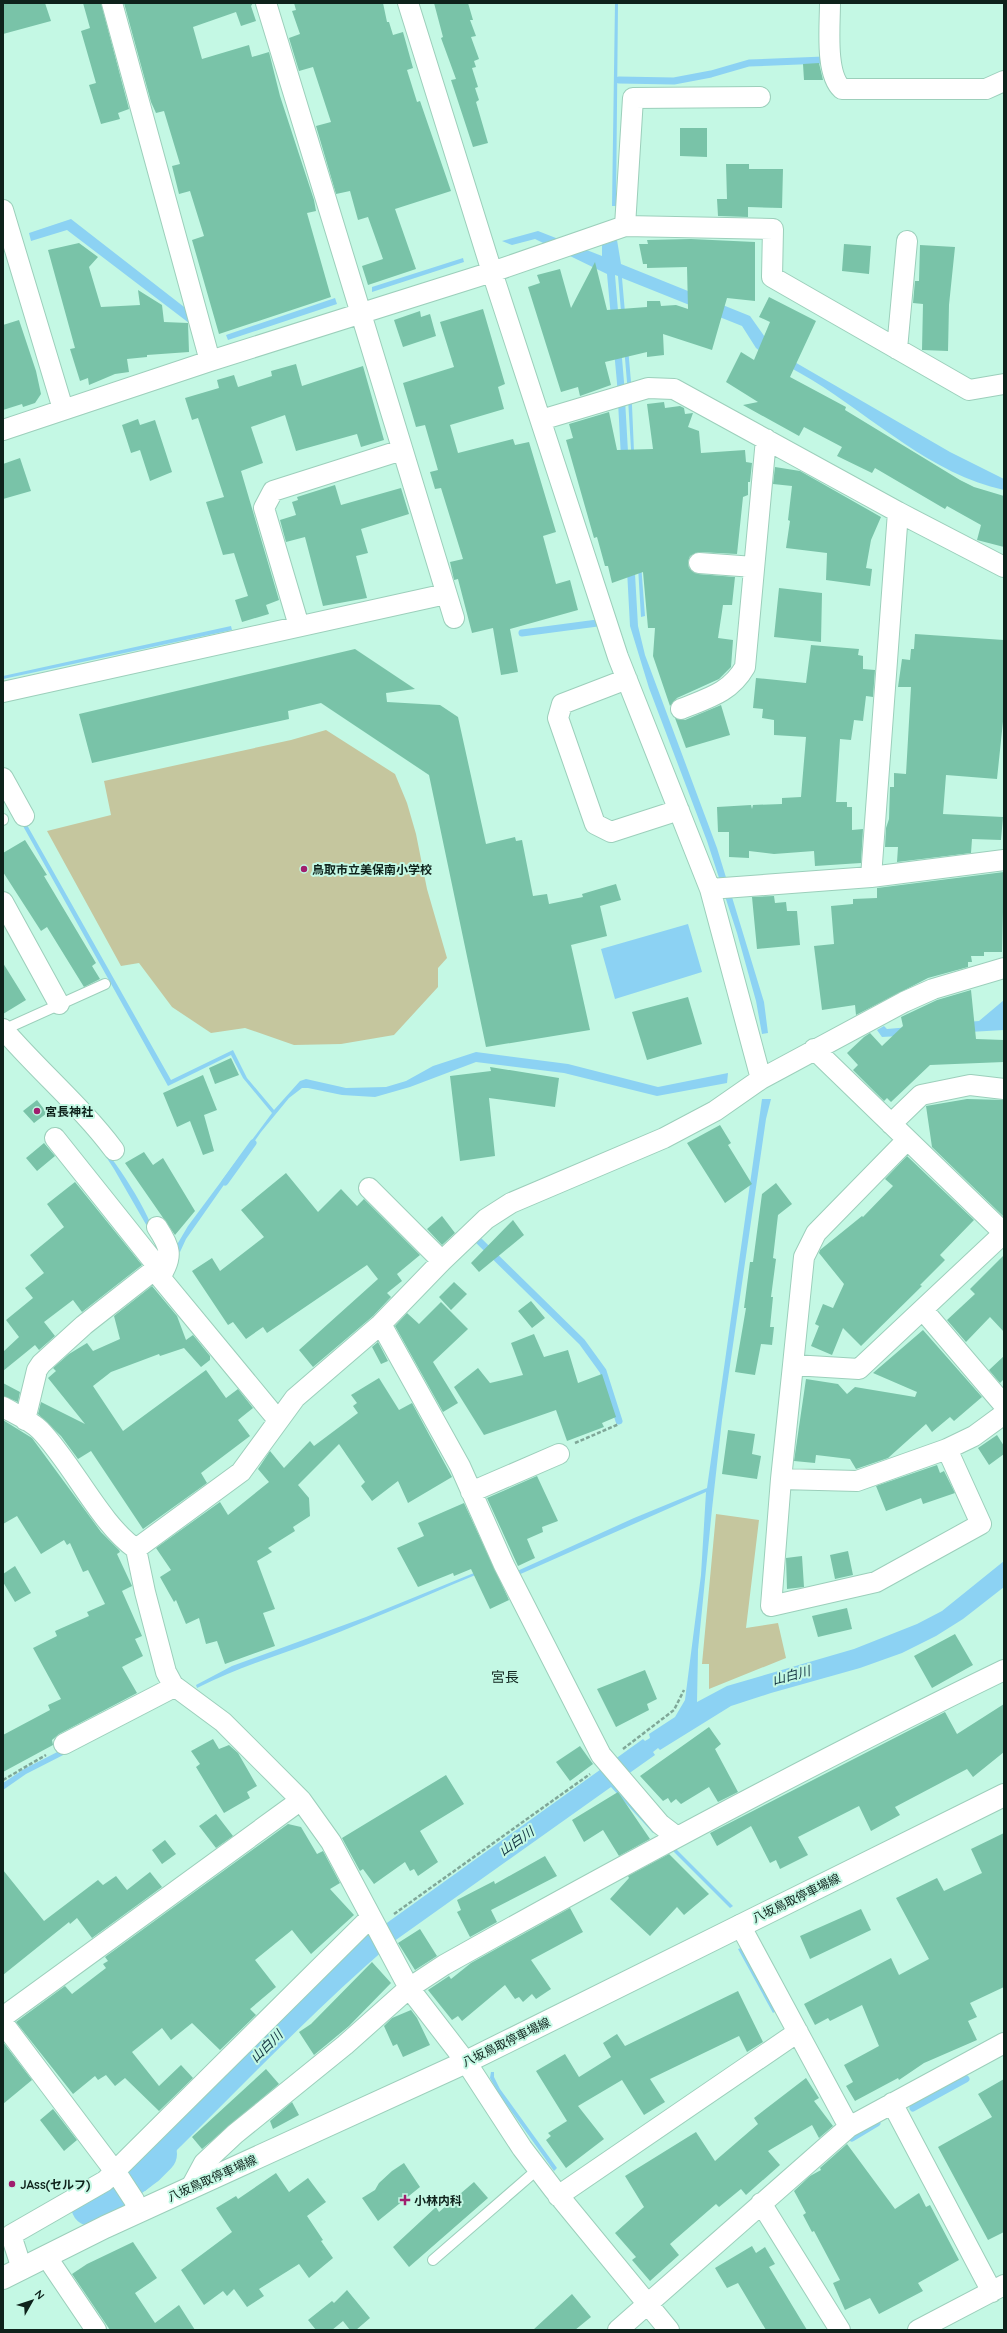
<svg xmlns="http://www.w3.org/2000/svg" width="1007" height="2333" font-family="Quicksand,'Noto Sans JP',sans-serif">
	<rect width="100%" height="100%" fill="#c4f8e4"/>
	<path fill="#c5c69e" d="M326 730 395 774 407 803 416 834 427 889 447 958 438 968V987L394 1035 341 1044 294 1045 245 1028 211 1033 172 1007 139 963 121 966 47 831 111 815 104 781 291 740Z
		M716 1514 759 1520 746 1628 778 1623 786 1658 709 1689V1664H702Z"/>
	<path fill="#8cd2f3" d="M615 3H618L616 206H612Z
		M71 219 188 310 189 323 67 230 31 241 29 233Z
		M538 231 602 256V245L617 240 621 264 750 316 767 340 786 357 950 452 1004 479V490C931 474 874 418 812 380 795 370 778 361 761 352L756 348 742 326 622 278 631 382 636 498 644 603 645 616 641 617 627 382 618 276 615 275 624 382 638 626 645 655 717 848 764 1002 768 1033 762 1034 756 1001 737 933 707 841 649 688 630 626 617 383 607 274 535 239 512 245 502 241Z
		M463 258 464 262 372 292V287Z
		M335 298 337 304 228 340 226 335Z
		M231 626 232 630 3 679V676Z
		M27 825 171 1080 233 1050 247 1078 274 1110 300 1081 306 1079 346 1088 386 1087 406 1081 433 1066 476 1052 568 1064 658 1087 728 1073 727 1083 657 1096 564 1073 476 1062 410 1087 375 1097 342 1095 308 1088H302L289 1098 261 1132 186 1239 180 1252 175 1248 188 1226 272 1113 243 1078 231 1055 168 1086 23 826Z
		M688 924 702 972 615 999 601 949Z
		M1004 1000V1030L882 1037 877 1030 884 1026 887 1029 979 1021Z
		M762 1099H771L766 1119 722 1420 712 1509 698 1650 697 1702 727 1686 854 1649 917 1624 942 1611 1004 1561V1587L963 1619 936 1636 902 1653 860 1668 771 1693 731 1706 660 1750 658 1748 653 1752 655 1755 614 1784 655 1831 653 1833 611 1787 393 1942C316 2008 247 2081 175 2152L160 2168 151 2186 145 2191 134 2184 126 2172 363 1937 384 1925 643 1739 645 1741 650 1738 649 1734 675 1717 685 1700 701 1575 706 1492 516 1576 515 1572 634 1518 707 1488Z
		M90 1132C116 1161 149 1209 159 1247L114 1169Z
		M496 1564 497 1566C438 1590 379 1617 319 1640 277 1656 239 1667 197 1688L196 1685 232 1666 366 1617Z
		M171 1694 173 1699 26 1774 3 1790V1783L24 1769Z
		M672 1845 733 1906 730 1908 669 1847Z
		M741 1948 776 2011 773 2013 738 1949Z
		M491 2072H494V2077L500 2089 557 2168 554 2171 499 2094 490 2078Z"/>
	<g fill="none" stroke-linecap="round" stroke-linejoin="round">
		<path stroke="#8cd2f3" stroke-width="7" d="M619 80 674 81 711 74 749 63 824 60 825 65
			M522 633 605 622
			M225 1182 253 1143
			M475 1237 582 1342 603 1371 619 1421
			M913 2108 966 2079
			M852 2138 877 2123"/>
		<path stroke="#8cd2f3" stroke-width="40" d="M91 2206 145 2166 157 2154"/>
	</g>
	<path fill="#79c3a8" d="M3 3H45L51 21 3 34Z
		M83 3H101L129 109 118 113 120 119 101 124 89 85 96 83 81 31 90 28Z
		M124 3H253L251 6 256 21 241 26 236 12 193 27 202 59 249 45 252 57 269 52 280 96 314 200 316 211 307 213 331 297 219 334 192 240 204 236 190 191 179 194 172 166 180 164 164 111 156 113 151 102Z
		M294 3H383L387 22H389L393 35 403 32 413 68 407 70 417 102 420 101 451 191 395 209 416 269 368 285 362 266 383 259 368 217 358 220 350 191 336 194 316 126 331 122 313 67 299 71 289 38 300 34 292 11 296 10Z
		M434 3H468L473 20H470L476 36 471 37 479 59 474 61 476 67 472 68 478 87 475 88 479 100 476 102 488 143 473 147 451 80 456 79 441 38 443 37Z
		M819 63 823 80H804L803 64Z
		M680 128H707V157L680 156Z
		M726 164H749V169H783L782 208 748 207V217L718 216 717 199H727Z
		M691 239 755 242V301L727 298 712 350 663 334 664 355 647 357V352L605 362 611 385 580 396 578 387 561 392 528 287 540 283 537 275 560 269 571 308 595 262 607 310 647 307V301H660L661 306 676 305 688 309 687 267 647 268V264H643L639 244H648L647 240Z
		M79 243 98 257 89 267 101 307 140 305 138 290 162 305 164 322 188 323 189 352 147 355V357L127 359 129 372 115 374 89 385 88 378 80 381 70 349 75 348 48 250Z
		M844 244 871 246 869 274 842 271Z
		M920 245 955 247 949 305 948 351 922 350 923 304 913 303 915 281H919Z
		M769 297 816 321 790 377 846 407 845 410 960 480 974 487 1004 496V547L977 540 981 525 947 506 945 509 875 468 872 473 837 456 842 447 804 427 799 436 743 405 758 402 726 382 741 352 754 360 770 322 759 317Z
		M483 309 505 384 498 387 504 409 450 425 458 453 513 439 515 445 529 442 556 532 543 536 556 584 570 580 578 610 510 629 518 672 501 675 493 628 472 633 458 579 454 580 450 562 463 559 441 488 435 489 430 472 438 470 425 425 416 427 403 383 454 367 440 322Z
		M420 311 421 317 430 314 436 336 403 347 394 320Z
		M19 320 36 371 41 394 35 403 23 407 22 404 3 410V325Z
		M296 364 302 386 363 366 384 440 361 447 357 434 296 451 285 415 251 427 263 463 241 471 279 600 266 605 269 614 242 622 235 600 248 596 234 553 223 555 206 502 224 497 198 418 192 420 185 398 219 388 217 380 234 375 238 387 272 376 271 371Z
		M664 402 665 408 680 406 684 408 685 414 693 413 688 427 699 431 701 453 745 450 746 462 752 463 750 482H748V495L743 497 737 554 699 552 690 556 688 562 689 568 698 574 735 577 732 605H723L718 638 733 640 731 667 719 679 677 698 670 706 653 656 655 628H648L643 572 612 583 608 566H605L597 537 594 538 566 440 573 438 569 424 609 412 617 450 653 449 647 404Z
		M138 419 140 425 155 420 172 472 150 481 140 450 131 453 122 425Z
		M20 458 31 491 3 499V464Z
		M775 467 800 471 881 517 871 540 866 568 872 569 870 586 826 580 827 553 786 548 790 521 788 520 792 486 773 484Z
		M335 485 341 505 401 488 409 514 361 529 368 553 356 556 367 598 323 606 305 537 286 542 280 520 296 515 292 502 298 500 297 497Z
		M779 588 822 593 821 642 774 637Z
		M915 634 1004 640V712L997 779 946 775 943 814 1003 817 1001 840 972 839 971 853 897 862 898 847H885L886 828 889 819 890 787H894V773L906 774 911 687H898L902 659 910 660 911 649H914Z
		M811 645 859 649 858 655 863 656V669L875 670 873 697 866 696 863 721 854 720 851 740 840 739 836 802H847V807H852V830L863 829 861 863 815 866 814 851 774 854 749 851V858L729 857V832H718L717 807 751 805 752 809 753 805 782 804V798L801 797 806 737 774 735V720L762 718 763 709 753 708 756 678 806 683Z
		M355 649 415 689 386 693 387 702 440 705 458 717 486 844 515 837 516 841 522 840 533 896 547 894 549 904 583 897 582 894 616 884 621 900 600 906 607 936 571 945 590 1030 486 1047 429 775 321 703 288 711 289 719 92 763 79 714Z
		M721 705 730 735 686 748 675 718 685 720Z
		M25 840 47 875 44 876 96 963 92 966 100 979 84 987 47 927 41 931 3 872V853Z
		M1004 872 1002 952H984V956H971L972 962H968V967L928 978 856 1015 855 1005 822 1010 814 946 834 944 831 906 853 904V899L877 898V888Z
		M774 896 775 903 786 902 787 911H797L800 945 757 949 752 897Z
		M3 963 26 1000 3 1014Z
		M971 990 976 1039 1004 1040V1062L930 1065 891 1102 887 1098 884 1101 853 1070 858 1065 847 1053 864 1037 870 1033 882 1046 903 1026 901 1017 937 1000Z
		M688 997 702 1044 647 1060 632 1012Z
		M231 1058 239 1075 215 1084 209 1068Z
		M490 1067 559 1078 555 1107 489 1098 495 1156 460 1161 450 1076 491 1071Z
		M203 1075 217 1110 204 1115 214 1151 203 1155 190 1121 177 1127 163 1093Z
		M967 1099 1004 1100V1217L932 1147 926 1106Z
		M37 1100 47 1113 34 1123 23 1111Z
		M720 1125 731 1143 728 1145 752 1184 725 1203 687 1143Z
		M44 1143 55 1156 37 1171 26 1158Z
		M144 1152 153 1165 163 1158 195 1211 175 1235 125 1163Z
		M907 1156 974 1220 940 1255 945 1260 920 1285 922 1286 861 1346 843 1328 832 1355 811 1346 819 1326 815 1324 823 1304 833 1308 844 1284 819 1253 820 1250 862 1216 863 1217 893 1186 885 1179Z
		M286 1173 318 1212 341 1189 357 1206 364 1199 420 1255 397 1274 402 1281 387 1293 391 1297 373 1316 313 1367 299 1350 378 1279 367 1265 267 1333 263 1327 246 1339 233 1322 228 1325 192 1271 212 1258 220 1271 264 1237 241 1210Z
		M75 1182 142 1265 82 1312 73 1300 44 1322 55 1336 39 1350 35 1345 3 1371V1352L19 1337 6 1320 33 1298 25 1288 44 1273 30 1255 64 1227 47 1204Z
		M776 1183 792 1204 778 1215 773 1258 776 1259 771 1297H773L770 1327H774L772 1345 761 1344 755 1375 735 1372 746 1308H744L750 1262H753L762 1194Z
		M442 1216 455 1233 442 1245 427 1229Z
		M513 1220 524 1235 479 1272 471 1263Z
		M1004 1255V1332L990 1317 966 1342 947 1320 975 1294 970 1289Z
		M454 1282 467 1294 451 1310 439 1297Z
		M152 1286 177 1316 186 1340 193 1335 210 1356V1360L201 1367 184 1348 160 1356 159 1354 111 1372 93 1386 123 1431 206 1370 226 1398 238 1389 253 1408 238 1420 250 1436 201 1473 207 1483 143 1529 91 1451 78 1459 61 1436 38 1414 41 1402 85 1424 48 1378 56 1371 53 1368 69 1354 87 1343 93 1351 120 1339 114 1316Z
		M531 1301 545 1318 532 1328 518 1311Z
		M441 1302 468 1329 433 1362 458 1403 443 1412 395 1326 407 1313 419 1324Z
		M923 1330 982 1397 954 1421 950 1417 932 1432 926 1424 888 1458 856 1469 850 1459 816 1455 815 1463 794 1461 806 1379 838 1384 847 1394 855 1387 915 1397 917 1392 873 1373Z
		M534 1334 544 1357 568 1350 578 1383 602 1374 616 1417 602 1423 604 1427 567 1441 556 1410 484 1435 454 1387 478 1368 490 1383 523 1375 511 1343Z
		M378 1342 388 1361 381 1364 372 1347Z
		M1004 1356V1379L1000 1383 989 1370Z
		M379 1378 399 1410 412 1403 452 1477 408 1503 398 1481 372 1501 361 1486 365 1482 339 1444 298 1485 309 1498 310 1516 293 1527 295 1531 268 1548 272 1552 257 1561 275 1609 263 1613 275 1646 225 1664 217 1641 206 1644 199 1618 186 1624 176 1600 174 1602 160 1577 171 1570 156 1548 220 1502 228 1515 269 1482 258 1469 270 1451 284 1468 310 1441 314 1446 358 1413 353 1406 357 1403 351 1395Z
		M3 1383 20 1392 18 1402 3 1396Z
		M3 1420 32 1438 101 1532 119 1550 120 1552 117 1554 132 1586 122 1591 142 1636 135 1639 143 1656 122 1667 137 1693 59 1734 52 1740 53 1745 3 1772V1735L50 1710 48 1705 61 1699 33 1648 57 1636 55 1631 89 1616 87 1612 105 1604 88 1570 83 1572 70 1543 67 1545 64 1540 41 1554 17 1516 3 1524Z
		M728 1430 755 1434 752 1454 761 1456 757 1479 722 1474Z
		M997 1435 1004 1446V1454L989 1465 978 1448Z
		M937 1465 940 1473 944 1471 955 1493 923 1504 921 1498 886 1511 876 1486Z
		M537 1476 558 1521 542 1527 543 1532 527 1539 535 1558 518 1566 487 1498Z
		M464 1503 509 1600 490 1609 471 1569 454 1576 453 1573 418 1587 397 1548 424 1536 418 1523Z
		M848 1551 853 1575 835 1579 830 1555Z
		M802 1556 804 1587 787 1589 786 1558Z
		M15 1566 31 1593 15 1602 3 1582V1574Z
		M847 1608 852 1629 818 1637 812 1616Z
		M955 1634 973 1665 932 1688 914 1656Z
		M645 1670 657 1699 647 1704 649 1710 616 1727 597 1689Z
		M1004 1704V1752L973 1777 967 1769 895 1807 900 1815 871 1831 859 1806 798 1837 808 1855 780 1869 776 1860 770 1863 751 1826 717 1846 710 1833 945 1712 957 1734Z
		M709 1727 721 1744 715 1749 738 1792 718 1802 709 1787 681 1804 676 1799 671 1803 668 1798 663 1801 640 1776Z
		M213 1739 219 1749 229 1745 238 1753 257 1786 247 1792 250 1798 224 1813 196 1767 200 1764 191 1751Z
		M580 1746 593 1764 570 1781 556 1762Z
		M446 1775 464 1804 420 1831 438 1862 418 1876 414 1869 410 1871 405 1862 374 1884 363 1869 360 1871 342 1838Z
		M618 1792 650 1839 619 1856 603 1830 584 1842 572 1820Z
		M216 1814 233 1836 216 1848 199 1826Z
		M288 1824 301 1827 317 1854 323 1851 340 1883 330 1889 354 1915 311 1954 292 1930 255 1960 276 1987 250 2009 256 2015 220 2050 192 2023 171 2040 162 2028 132 2052 159 2086 181 2065 193 2078 159 2111 125 2078 115 2086 106 2075 98 2080 95 2076 73 2094 16 2022 65 1986 72 1994 106 1968 103 1964 108 1961 105 1957Z
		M1004 1833V1987L970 2003 977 2017 968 2021 977 2040 924 2063 899 2080 898 2078 855 2101 846 2086 853 2082 844 2065 879 2046 862 2005 830 2021 828 2018 815 2025 804 2004 891 1958 899 1975 929 1959 896 1898 937 1878 944 1891 982 1873 971 1849Z
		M165 1840 176 1854 162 1864 152 1850Z
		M669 1854 709 1894 684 1915 677 1907 650 1936 610 1899 629 1878 628 1876Z
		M545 1856 557 1876 491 1910 497 1922 470 1937 457 1912 461 1910 457 1900 494 1881 495 1884Z
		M3 1870 44 1921 98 1880 103 1885 116 1876 127 1890 150 1872 162 1887 92 1938 77 1918 70 1924 69 1922 3 1975Z
		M570 1908 583 1932 531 1960 551 1989 536 1999 532 1994 523 2002 519 1997 515 1999 505 1985 462 2021 458 2016 452 2020 428 1990 449 1976 451 1979 471 1963Z
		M861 1909 871 1930 810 1959 800 1936Z
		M420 1929 437 1956 415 1970 398 1943Z
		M372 1962 391 1983 349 2026 314 2055 299 2032 311 2024Z
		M738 1991 763 2042 747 2052 739 2036 650 2079 665 2102 644 2115 622 2080 578 2106 604 2139 566 2168 546 2140 551 2136 548 2133 567 2121 536 2071 565 2054 579 2077 611 2057 603 2043 617 2034 625 2046Z
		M411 2010 417 2018 430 2045 403 2057 397 2044 393 2046 384 2026 392 2018Z
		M3 2042 32 2080 3 2104Z
		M266 2069 279 2084 202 2149 192 2137Z
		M806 2078 819 2098 814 2101 833 2126 819 2138 812 2125 768 2151 780 2165 746 2195 741 2189 719 2207 716 2204 670 2244 679 2255 650 2281 632 2260 636 2257 615 2233 644 2207 625 2176 696 2132 715 2161 758 2124 754 2118Z
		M1004 2079V2232L988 2240 938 2147 992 2117 978 2094Z
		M292 2102 299 2115 273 2129 270 2121Z
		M53 2109 77 2140 64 2151 40 2120Z
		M847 2144 895 2209 919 2193 926 2207 930 2205 959 2260 918 2283 923 2291 879 2314 870 2298 845 2310 833 2283 840 2280 814 2231 812 2232 803 2215 806 2213 794 2191 810 2176 821 2170 820 2168Z
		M404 2163 420 2187 378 2221 362 2198 375 2190 379 2183 392 2171Z
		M276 2173 289 2192 308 2178 326 2202 307 2216 323 2240 321 2241 333 2258 309 2278 299 2264 259 2289 264 2296 247 2307 234 2289 227 2296 223 2291 204 2305 181 2270 232 2232 216 2208 236 2196 238 2199Z
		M474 2182 488 2198 409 2267 393 2247 436 2207 439 2212Z
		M133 2242 157 2278 135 2293 155 2323 179 2305 195 2330H110L72 2274 87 2264Z
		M752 2246 756 2253 765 2247 775 2264 769 2267 807 2330H766L738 2283 727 2288 715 2268Z
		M347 2290 370 2318 356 2330H350L343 2321 332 2330H316L308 2320 332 2301 334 2303Z
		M572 2294 591 2317 575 2330H533Z"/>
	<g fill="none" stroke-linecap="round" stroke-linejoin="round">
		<g stroke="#9ccfbb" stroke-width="12">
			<path id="service" d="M3 820V819
				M3 1030 105 984
				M433 2260 538 2169"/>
		</g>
		<g stroke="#9ccfbb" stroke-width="22">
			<path id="minor" d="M112 3 210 361
				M266 3 454 618
				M408 3 492 272 618 657 710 889
				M830 3C830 26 825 74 842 89H986L1004 81
				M3 210 63 409
				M625 226 633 98 760 97
				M897 349 907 241
				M541 420 648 388 674 389 898 512 1004 567
				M3 430 210 361 492 272 625 226 773 229 772 277 969 390 1004 384
				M699 563 754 567
				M299 626 264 508 273 491 402 450
				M627 679 562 704 558 718 595 824 611 832 679 810
				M3 692 446 594
				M681 709C708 698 730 693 745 667L766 439
				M3 778 24 816
				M871 877 898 512
				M3 902 59 1004
				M3 1029C39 1071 81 1106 114 1150
				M814 1049 1004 1233
				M761 1079 710 889 871 877 1004 860
				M891 1124 921 1095 970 1085 1004 1089
				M369 1188 442 1261
				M157 1227C170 1247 174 1256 160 1277
				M1004 1233 859 1369 793 1365 781 1479 857 1481 947 1449 974 1436 1004 1414
				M154 1270 278 1420
				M923 1310 1004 1405
				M381 1324 460 1466 504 1565 601 1755 660 1824 677 1837
				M793 1365 804 1257 816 1233 907 1140
				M3 1407C15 1414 30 1420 40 1430 73 1464 100 1524 136 1549L145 1592 166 1672 173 1685 223 1722 301 1800 331 1842 409 1988 466 2062 522 2148 554 2190 669 2330
				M25 1420 37 1370 41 1364 84 1325 158 1267 55 1138
				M781 1479 771 1606 876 1582 981 1524 947 1449
				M471 1492 559 1454
				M136 1549 241 1472 295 1398 381 1324 442 1261 486 1219 511 1203 664 1138 715 1111 761 1079 904 1002 933 989 1004 968
				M64 1744 174 1687
				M740 1925 849 2127
				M3 2017 301 1800
				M3 2023 119 2177 134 2200 138 2212
				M892 2103 992 2292
				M190 2189 204 2163 235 2134 345 2045 409 1988 444 1965C628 1862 814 1762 1004 1670
				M558 2196 798 2032
				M761 2203 840 2330
				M46 2256 96 2330
				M22 2269 11 2235 105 2181 371 1917
				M618 2330 849 2127 1004 2043
				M918 2330 1004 2285"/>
		</g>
		<g stroke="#9ccfbb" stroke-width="24">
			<path id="secondary" d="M3 2278 105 2227 466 2062 1004 1795"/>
		</g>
		<path stroke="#7fa798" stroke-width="2.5" stroke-dasharray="4 2" stroke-linecap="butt" d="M575 1443 619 1424
			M623 1749 674 1710 684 1690
			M3 1780 46 1755
			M394 1914 590 1774"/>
		<use href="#service" stroke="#fff" stroke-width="10"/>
		<use href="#minor" stroke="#fff" stroke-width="20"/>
		<use href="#secondary" stroke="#fff" stroke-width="22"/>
	</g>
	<g fill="#a01e6e" stroke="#c4f8e4" stroke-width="1.5">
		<circle cx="304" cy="869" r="4"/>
		<circle cx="37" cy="1111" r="4"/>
		<circle cx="12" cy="2184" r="4"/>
		<path d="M403 2194h4v4h4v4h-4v4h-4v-4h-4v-4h4z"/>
	</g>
	<g text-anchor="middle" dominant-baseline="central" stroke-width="4" stroke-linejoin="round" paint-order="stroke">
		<g font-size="12" font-weight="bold" fill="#0e221b" stroke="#c4f8e4" text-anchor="start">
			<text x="312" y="869">鳥取市立美保南小学校</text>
			<text x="45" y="1111">宮長神社</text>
			<text x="20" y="2184">JAss(セルフ)</text>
			<text x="414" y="2200">小林内科</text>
		</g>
		<g font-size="12" fill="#0e221b" stroke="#c4f8e4">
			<text transform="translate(796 1898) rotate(-26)">八坂鳥取停車場線</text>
			<text transform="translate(506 2042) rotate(-26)">八坂鳥取停車場線</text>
			<text transform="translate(212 2178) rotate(-24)">八坂鳥取停車場線</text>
		</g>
		<g font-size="13" font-style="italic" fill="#143543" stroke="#c4f8e4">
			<text transform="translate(791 1675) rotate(-15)">山白川</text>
			<text transform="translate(516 1841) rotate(-35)">山白川</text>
			<text transform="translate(266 2046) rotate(-45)">山白川</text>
		</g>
		<g font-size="14" fill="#0e221b" stroke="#c4f8e4">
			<text x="505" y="1677">宮長</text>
		</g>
	</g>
	<rect width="1007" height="2333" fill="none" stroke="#0e221b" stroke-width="8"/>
	<g transform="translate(32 2301) rotate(51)" stroke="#c4f8e4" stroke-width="3" paint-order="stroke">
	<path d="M0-3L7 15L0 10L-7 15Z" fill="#0e221b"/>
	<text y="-6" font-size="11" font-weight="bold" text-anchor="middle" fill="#0e221b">N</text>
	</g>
</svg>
